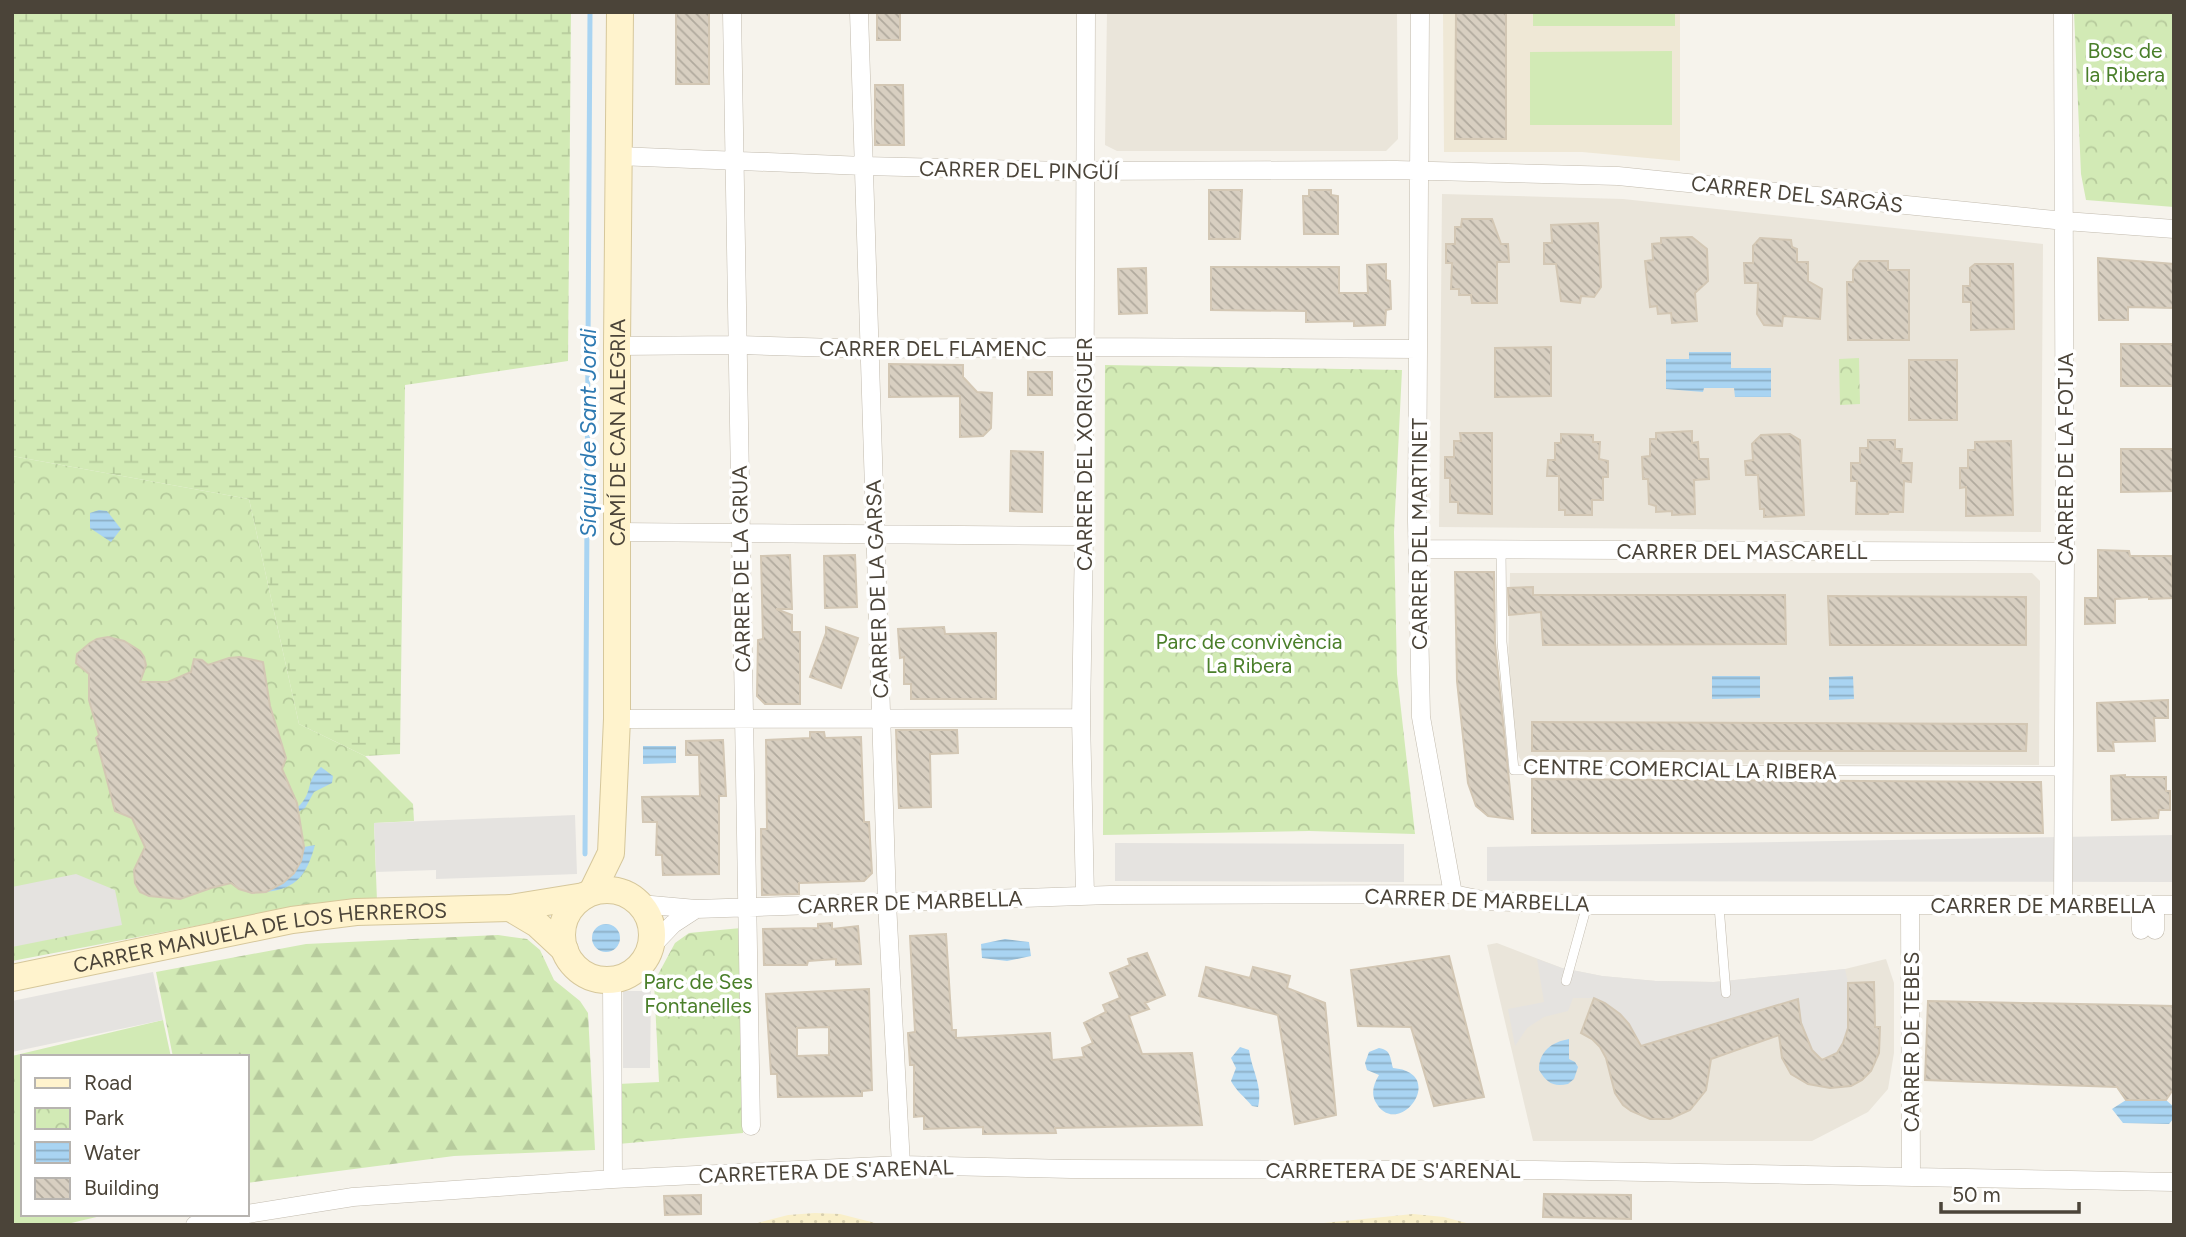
<svg xmlns="http://www.w3.org/2000/svg" width="2186" height="1237" font-family="Figtree,sans-serif">
	<defs>
		<pattern id="forest-firs" width="22" height="20" patternUnits="userSpaceOnUse" patternTransform="scale(1.75)"><rect width="22" height="20" fill="#d2eab5"/><path d="M5 1l3.5 6h-7zM16 11l3.5 6h-7z" fill="#b6ca9c"/></pattern>
		<pattern id="wetland-marsh" width="20" height="14" patternUnits="userSpaceOnUse" patternTransform="scale(1.75)"><rect width="20" height="14" fill="#d2eab5"/><path d="M1 5h8M5 5V1M11 12h8M15 12V8" fill="none" stroke="#b6ca9c"/></pattern>
		<pattern id="sand-dots" width="8" height="8" patternUnits="userSpaceOnUse" patternTransform="scale(1.75)"><rect width="8" height="8" fill="#f9efc9"/><path d="M2 2h.1M6 6h.1" fill="none" stroke="#d7cead" stroke-width="1.8" stroke-linecap="round"/></pattern>
		<pattern id="park-crowns" width="20" height="18" patternUnits="userSpaceOnUse" patternTransform="scale(1.75)"><rect width="20" height="18" fill="#d2eab5"/><path d="M2 6a3 3 0 1 1 6 0M12 15a3 3 0 1 1 6 0" fill="none" stroke="#b6ca9c"/></pattern>
		<pattern id="water-rules" width="6" height="5" patternUnits="userSpaceOnUse" patternTransform="scale(1.75)"><rect width="6" height="5" fill="#a9d4f2"/><path d="M0 2.5h6" fill="none" stroke="#8caec5"/></pattern>
		<pattern id="building-back-hatch" width="6" height="6" patternUnits="userSpaceOnUse" patternTransform="scale(1.75)"><rect width="6" height="6" fill="#d8cfc1"/><path d="M-1 5l2 2M0 0l6 6M5-1l2 2" fill="none" stroke="#b1aa9e"/></pattern>
	</defs>
	<rect width="100%" height="100%" fill="#f6f3ec"/>
	<path fill="#eae5da" d="M1107 12H1395L1397 14 1398 139 1386 151H1117L1105 145Z
		M1442 194 1623 199 2043 244 2041 532 1439 527Z
		M1510 573H2032L2040 581 2039 765 1523 763 1519 757 1515 741 1508 675Z
		M1497 943 1562 968 1602 976 1656 981 1714 982 1845 969 1886 959 1894 983V1053L1888 1089 1868 1112 1812 1141H1533L1487 945Z"/>
	<path fill="#efe8d6" d="M1443 12H1680V161L1582 152H1444Z"/>
	<path fill="#d2eab5" d="M1533 12H1675V26H1533Z
		M1672 51V125H1530V52Z
		M163 1020 171 1057H23V1214H109L63 1225H12V1056Z"/>
	<path fill="url(#forest-firs)" d="M498 935 527 939 540 950 554 980 580 1001 588 1013 595 1150 454 1156 247 1183V1057H173L156 972 306 944Z"/>
	<path fill="url(#wetland-marsh)" d="M12 12H571L568 361 405 385 400 754 365 756 299 724 249 499 12 456Z"/>
	<path fill="url(#sand-dots)" d="M815 1213 840 1214 883 1225H750L788 1215Z
		M1413 1214 1444 1217 1474 1225H1304Z"/>
	<path fill="url(#park-crowns)" d="M2074 12H2174V207L2086 200 2081 174Z
		M1859 358 1860 404 1840 405 1839 359Z
		M1105 365 1402 370 1394 532 1397 674 1415 834 1309 831 1103 835Z
		M12 456 249 499 299 724 365 756 413 804 414 821 374 823 377 901 280 910 12 961Z
		M741 928 743 1133 618 1144V1084L659 1082 654 982 675 943 689 933Z
		M23 1062V1146L12 1149V1064Z"/>
	<path fill="#e5e3e0" d="M575 815 577 874 436 879V870L376 872 374 823Z
		M2174 835V882L1487 881V847Z
		M1115 843 1404 844V882L1115 881Z
		M76 874 115 890 122 925 12 947V887Z
		M1537 959 1562 968 1602 976 1656 981 1714 982 1845 969 1848 983V1028L1843 1043 1837 1053 1828 1057H1819L1812 1050 1801 1023 1798 1000 1641 1046 1620 1014 1613 1008 1594 998H1573L1568 1011 1544 1017 1527 1028 1515 1046 1508 1009 1544 1002Z
		M153 972 163 1020 12 1052V1001Z
		M623 991H651L650 1068H623Z"/>
	<path fill="url(#water-rules)" d="M1689 352H1731V368H1771V397H1735L1734 388H1704L1703 392 1666 389V359H1689Z
		M99 510 107 511 121 529 111 542 90 528V513Z
		M1712 676H1760V698L1712 699Z
		M1853 676 1854 699 1829 700V677Z
		M643 746H676V763L643 764Z
		M321 767 333 776 332 783 314 792 305 808 298 812V807C314 792 305 780 321 767Z
		M315 845C307 874 297 889 266 892 287 881 299 871 304 847Z
		M592 938a14 14 0 1 1 28 0a14 14 0 1 1-28 0Z
		M1005 939 1029 942 1031 956 1007 961 982 958 981 944Z
		M1569 1039V1059L1575 1062 1578 1067 1574 1079 1568 1084C1553 1087 1547 1083 1539 1070 1539 1051 1552 1042 1569 1039Z
		M1240 1047 1249 1050C1252 1071 1263 1086 1258 1107L1252 1106C1245 1097 1236 1091 1231 1081L1236 1068 1231 1058Z
		M1379 1048C1391 1050 1390 1057 1393 1068 1450 1073 1397 1143 1375 1101 1371 1092 1374 1083 1379 1075L1367 1070 1365 1063 1369 1052Z
		M2126 1100H2166L2174 1107V1118L2169 1124 2123 1123 2112 1109Z"/>
	<g fill="none" stroke-linecap="round" stroke-linejoin="round">
		<path stroke="#a9d4f2" stroke-width="5" d="M585 854 590 12"/>
	</g>
	<path fill="url(#building-back-hatch)" stroke="#d3c7b4" stroke-width="2" fill-rule="evenodd" d="M676 12H709V84H676Z
		M877 12H900V40H877Z
		M1456 12H1506V139H1455Z
		M875 85H903L904 145H875Z
		M1209 190H1242L1240 239H1209Z
		M1309 190H1331V195L1338 196V234H1304L1303 196H1309Z
		M1462 219H1492L1501 244H1508L1509 262H1497V303H1472L1471 295H1459V289H1451L1452 263H1446V244H1455V227H1461Z
		M1598 223 1601 287 1594 297 1581 296 1580 303 1561 301 1556 264H1544V243H1552L1551 225Z
		M1692 237 1707 249 1708 281 1695 293 1697 321 1672 323 1671 313 1658 314 1657 306 1650 307 1645 261 1653 260 1652 244 1661 243V238Z
		M1760 238 1791 240 1792 247 1797 249V262H1808V281L1822 289 1820 319 1783 316 1782 326 1764 325 1757 314 1758 283H1745L1744 263H1753V246Z
		M2098 258 2174 264V308L2128 307V320H2099Z
		M1860 261H1888V270H1909V340H1848L1847 282H1853V270Z
		M1386 264V280L1390 281 1391 309 1386 310 1385 325 1354 326V321L1306 322V311L1211 310V267H1339V293H1368L1367 265Z
		M1975 264H2013L2014 329 1971 330V302H1963V286H1970V268Z
		M1146 268 1147 313 1119 314 1118 269Z
		M2121 344H2174V386H2121Z
		M1551 347V396L1495 397V348Z
		M1909 360H1957V420H1909Z
		M889 364 963 365V377L977 392 992 393 991 428 983 436 960 437V396L889 397Z
		M1028 372H1052V395H1028Z
		M1692 431V443L1698 442 1699 459H1708L1709 479 1694 480 1695 514 1672 515V511L1656 512V506L1649 504 1648 479H1643L1642 457 1650 456V439H1656V433Z
		M1460 433H1492V514L1458 513V502H1450V478H1445V457H1454V441H1461Z
		M1561 434 1593 435V442H1600L1599 459 1608 461V477H1603V500H1592V515H1565V510H1559V476H1547L1548 460H1555V443H1561Z
		M1790 434 1800 440 1804 515 1764 517V509H1760L1758 475H1746L1745 461 1753 460 1752 444 1761 435Z
		M1868 440H1895V449H1902L1901 463H1912L1911 482 1904 481 1903 512H1889L1888 514H1856L1857 481H1851V463H1860V448H1868Z
		M2011 441 2013 515 1966 516V487L1960 488V468H1968V450H1975V442Z
		M2121 449H2174V491L2121 492Z
		M1011 451 1043 452 1042 512 1010 511Z
		M2098 550 2129 551 2130 556H2172L2173 598 2149 599V597L2115 599V623L2085 624V598H2098Z
		M790 555 792 609H776L792 615V632H800V704H765L757 696 758 640 763 639 761 556Z
		M855 555 857 607 825 608 824 556Z
		M1455 572H1494L1495 643 1513 819 1488 816 1476 806 1468 783 1457 681Z
		M1533 587V595H1785L1786 644 1543 645 1541 612 1509 615 1508 588Z
		M1828 596 2026 597V645H1830Z
		M826 627 858 638 841 688 810 677 826 633Z
		M944 627 945 634 996 633V699H911V684H904V657L900 658 898 629Z
		M108 637 124 641 140 651 144 657 146 665 140 682H168L191 672 194 659 202 660 208 665 229 658 240 657 263 662 270 706 286 758 282 769 297 803 304 847 301 861 294 873 283 883 266 892 252 893 239 889 231 883 211 888 180 899 149 896 140 892 135 883 134 870 145 847 132 818 115 811 96 738 99 735 89 700V674L76 663 77 654 90 643 97 639Z
		M2168 700V718H2154L2155 741 2113 742 2114 751H2098L2097 703Z
		M1532 722 2027 724 2026 751H1532Z
		M896 730H957L958 753 930 754 931 807 899 808Z
		M810 732H824L825 738 861 737 864 822H869L872 873 864 881 799 883V894L762 895 761 829H767L766 740 810 738Z
		M723 740 726 796H719V874L663 875 662 855H656L657 822H643L642 797 700 796 699 755H686V741Z
		M2125 775V777H2166V791H2170V810H2159L2158 818 2112 820 2111 776Z
		M1532 779 2041 782 2043 833H1532Z
		M832 923V929L858 926 861 964 836 965V959L808 961 807 965H764L763 929 818 928V924Z
		M946 934 952 1030H956V1038L1050 1033 1052 1060 1084 1057 1082 1048 1093 1043 1084 1023 1106 1012 1103 1005 1120 998 1110 973 1130 965 1128 959 1147 953 1165 995 1145 1003 1149 1009 1129 1016 1142 1054 1192 1053 1202 1125 1055 1128 1056 1133 983 1134V1127L924 1129V1116L914 1117V1065H910L908 1033 915 1032 910 936Z
		M1449 956 1484 1097 1434 1106 1411 1027 1358 1026 1351 970Z
		M1206 967 1250 978 1253 967 1290 976 1287 988 1325 1003 1336 1115 1295 1124 1278 1015 1199 996Z
		M1874 982 1875 1027H1880L1879 1053 1871 1071 1862 1080 1851 1086 1830 1088 1808 1084 1791 1074 1782 1058 1779 1035 1711 1059 1706 1090 1690 1110 1670 1119H1650L1631 1111 1623 1105 1615 1093 1606 1058 1600 1047 1592 1039 1581 1033 1594 998 1605 1003 1620 1014 1629 1024 1641 1046 1798 999 1801 1023 1812 1050 1822 1060 1837 1053 1843 1043 1848 1028V983Z
		M869 989 872 1090 862 1091V1096L778 1097 777 1074H771L766 994ZM829 1027V1055L797 1056V1028Z
		M1928 1001 2174 1006V1088L2166 1100H2126L2117 1087 1925 1080Z
		M1544 1194 1631 1195V1219L1543 1217Z
		M701 1195V1214L665 1215 664 1196Z"/>
	<g fill="none" stroke-linecap="round" stroke-linejoin="round">
		<g stroke="#c2bbae" stroke-width="10">
			<path id="lane" d="M1501 550 1502 642 1514 770 2064 771
				M1719 906 1726 993
				M1566 981 1587 905"/>
		</g>
		<g stroke="#c2bbae" stroke-width="19">
			<path id="street" d="M732 12 751 1126
				M859 12 887 903 901 1165
				M1420 12 1417 521 1421 717 1453 894
				M618 156 864 166 1064 171 1396 170 1618 176 2065 221 2174 229
				M617 346 739 345 869 349 1085 347 1418 349
				M617 532 1084 536
				M1418 549 2065 552
				M617 719 1081 718
				M1085 896 1081 718 1084 536 1086 12
				M640 904 696 909 1110 895 1453 894 1487 901 1587 905H2174
				M2063 905 2065 552 2063 12
				M2141 905V930
				M2155 905V930
				M1910 906 1911 1177
				M651 947 673 924 696 909
				M612 980 613 1179
				M247 1214 353 1197 613 1179 901 1165 1071 1169 1535 1170 2174 1182
				M195 1225 244 1214"/>
		</g>
		<g stroke="#d6c79b" stroke-width="28">
			<g id="secondary">
				<circle cx="607" cy="935" r="45"/>
				<path id="s1" d="M592 892 611 853 617 719V346L620 12"/>
				<path d="M510 908 537 924 565 950"/>
				<path id="s2" d="M12 978 292 920 356 912 510 908 584 896"/>
			</g>
		</g>
		<use href="#lane" stroke="#fff" stroke-width="9"/>
		<use href="#street" stroke="#fff" stroke-width="18"/>
		<use href="#secondary" stroke="#fff3cd" stroke-width="26"/>
	</g>
	<g text-anchor="middle" dominant-baseline="central" stroke-width="7" stroke-linejoin="round" paint-order="stroke">
		<g font-size="21" fill="#4a7f2a" stroke="#fff">
			<text x="2125" y="50">Bosc de<tspan x="2125" dy="24">la Ribera</tspan></text>
			<text x="1249" y="641">Parc de convivència<tspan x="1249" dy="24">La Ribera</tspan></text>
			<text x="698" y="981">Parc de Ses<tspan x="698" dy="24">Fontanelles</tspan></text>
		</g>
		<g font-size="21" fill="#4b4439" stroke="#fff">
			<text transform="translate(1019 170) rotate(1)">CARRER DEL PINGÜÍ</text>
			<text transform="translate(1797 194) rotate(6)">CARRER DEL SARGÀS</text>
			<text x="933" y="348">CARRER DEL FLAMENC</text>
			<text stroke="none"><textPath href="#s1" startOffset="464">CAMÍ DE CAN ALEGRIA</textPath></text>
			<text transform="translate(1084 454) rotate(-90)">CARRER DEL XORIGUER</text>
			<text transform="translate(2065 459) rotate(-90)">CARRER DE LA FOTJA</text>
			<text transform="translate(1419 534) rotate(-90)">CARRER DEL MARTINET</text>
			<text x="1742" y="551">CARRER DEL MASCARELL</text>
			<text transform="translate(741 569) rotate(-91)">CARRER DE LA GRUA</text>
			<text transform="translate(877 589) rotate(-92)">CARRER DE LA GARSA</text>
			<text transform="translate(1680 769) rotate(1)">CENTRE COMERCIAL LA RIBERA</text>
			<text transform="translate(1477 900) rotate(2)">CARRER DE MARBELLA</text>
			<text transform="translate(910 902) rotate(-2)">CARRER DE MARBELLA</text>
			<text x="2043" y="905">CARRER DE MARBELLA</text>
			<text stroke="none"><textPath href="#s2" startOffset="252">CARRER MANUELA DE LOS HERREROS</textPath></text>
			<text transform="translate(1911 1042) rotate(-90)">CARRER DE TEBES</text>
			<text x="1393" y="1170">CARRETERA DE S'ARENAL</text>
			<text transform="translate(826 1171) rotate(-2)">CARRETERA DE S'ARENAL</text>
		</g>
		<g font-size="23" font-style="italic" fill="#2e7ab2" stroke="#fff">
			<text transform="translate(588 433) rotate(-90)">Síquia de Sant Jordi</text>
		</g>
	</g>
	<rect width="2186" height="1237" fill="none" stroke="#4b4439" stroke-width="28"/>
	<rect x="21" y="1055" width="228" height="161" fill="#ffffff" stroke="#b7b4b0" stroke-width="2"/>
	<rect x="35" y="1078" width="35" height="10" fill="#fff3cd" stroke="#b7b4b0" stroke-width="2"/>
	<text x="84" y="1090" font-size="21" fill="#4b4439">Road</text>
	<rect x="35" y="1108" width="35" height="21" fill="url(#park-crowns)" stroke="#b7b4b0" stroke-width="2"/>
	<text x="84" y="1125" font-size="21" fill="#4b4439">Park</text>
	<rect x="35" y="1142" width="35" height="21" fill="url(#water-rules)" stroke="#b7b4b0" stroke-width="2"/>
	<text x="84" y="1160" font-size="21" fill="#4b4439">Water</text>
	<rect x="35" y="1178" width="35" height="21" fill="url(#building-back-hatch)" stroke="#b7b4b0" stroke-width="2"/>
	<text x="84" y="1195" font-size="21" fill="#4b4439">Building</text>
	<path d="M1941 1202v10h138v-10" fill="none" stroke="#4b4439" stroke-width="3.5"/>
	<text x="1952" y="1202" font-size="21" fill="#4b4439" stroke="#ffffff" stroke-width="5" paint-order="stroke">50 m</text>
</svg>
